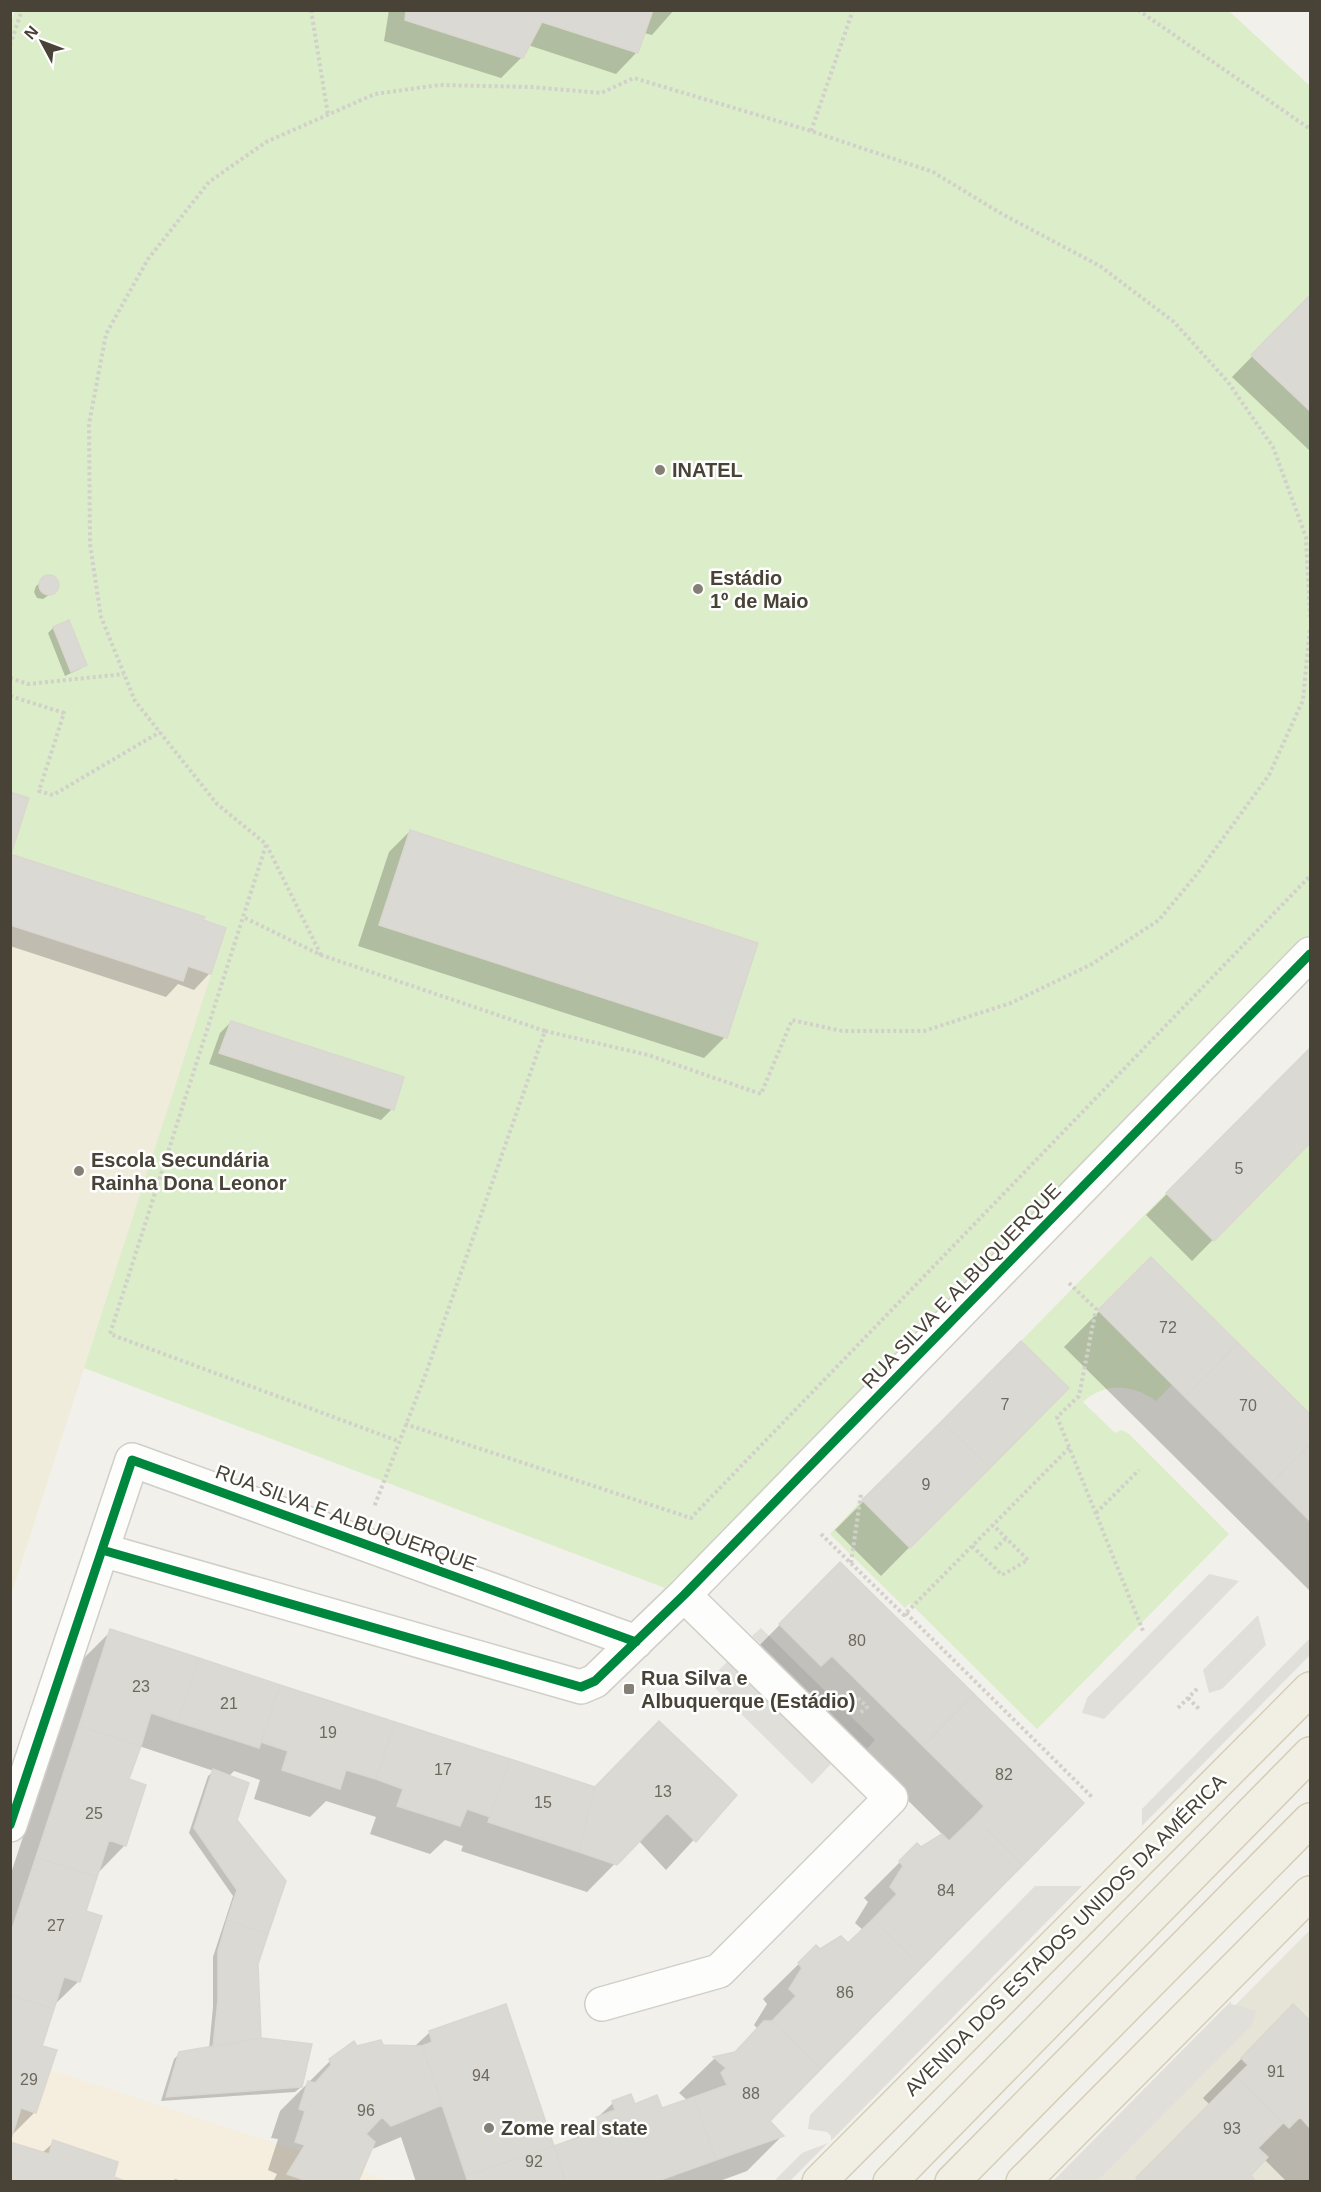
<svg xmlns="http://www.w3.org/2000/svg" width="1321" height="2192" font-family="Arial,sans-serif">
	<rect width="100%" height="100%" fill="#f2f0ea"/>
	<path fill="#e6e3d7" d="M1310 1930V2181H1060Z"/>
	<path fill="#f5eddd" d="M11 2057 391 2181 11 2182Z"/>
	<path fill="#f0ecdc" d="M11 854 205 917 204 920 226 928 11 1595Z"/>
	<path fill="#dcedc9" d="M15 11H1229L1310 86V938L1012 1251 665 1588 84 1368 226 928 203 920 204 917 11 854 10 25Z
		M1310 1143V1414L1152 1257 1098 1310 1173 1384 1156 1401C1132 1384 1105 1382 1083 1402L1115 1433 1121 1430 1128 1433 1229 1534 1037 1729 910 1603 905 1608 830 1534 862 1500 911 1548 1069 1388 1021 1341 1166 1193 1215 1240Z"/>
	<path fill="#e1dfda" d="M1209 1574 1239 1581 1104 1719 1082 1713 1087 1698Z
		M1258 1615 1266 1645 1222 1689 1209 1693 1203 1670Z
		M761 1628 875 1740 867 1749 752 1636Z
		M1310 1638V1655L1142 1826V1809Z
		M727 1662 831 1764 812 1784 708 1681Z
		M1035 1886H1082L831 2141V2136L827 2132 808 2129 810 2115Z
		M1231 2001V2004L1256 2011 1252 2025 1097 2181H1053Z
		M828 2143 790 2181H774L802 2153Z"/>
	<path fill="#0003" d="M389 10H674L652 35 644 33 637 52 616 74 528 45 522 57 501 78 384 41Z
		M1310 297V451L1232 377Z
		M48 577 54 578 57 584 55 591 43 599 37 598 34 592 36 586Z
		M53 628 86 664 80 669 65 676 48 633Z
		M410 831 725 1037 704 1058 358 946 389 852Z
		M10 855 210 973 194 990 178 984 166 997 10 946Z
		M231 1022 392 1109 381 1120 209 1064 220 1033Z
		M1310 1050V1141L1192 1261 1146 1215Z
		M1151 1259 1310 1416V1591L1064 1347Z
		M1021 1343 1067 1388 881 1576 835 1530Z
		M840 1564 1082 1803 767 2121 782 2136 747 2171 717 2182H416L401 2137 370 2150 356 2182H273L277 2174 268 2170 278 2139 271 2138 280 2111 330 2061 356 2048 414 2047 430 2032 553 2148 572 2141 613 2103 661 2110 688 2101 679 2093 714 2059 734 2054 758 2029 754 2025 767 2004 763 1999 816 1947 820 1951 848 1945 863 1930 855 1923 868 1902 864 1898 917 1845 920 1849 943 1835 796 1690 745 1660Z
		M111 1631 595 1788 735 1795 666 1870 638 1840 587 1892 461 1851 463 1846 445 1840 430 1854 370 1834 376 1817 326 1801 310 1817 254 1799 260 1780 234 1771 228 1777 256 1963 260 2040 310 2045 300 2088 295 2092 161 2101 174 2059 179 2054 209 2049 213 2007V1957L233 1896 189 1833 208 1776 214 1771 139 1746 127 1780 125 1845 97 1874 84 1912 79 1981 52 2007 40 2047 35 2112 10 2137V1876L82 1660Z
		M1293 2006 1310 2023V2182H1287L1264 2159 1249 2175 1254 2182H1135L1210 2105 1203 2098Z
		M54 2142 112 2178 42 2153Z
		M175 2179 185 2182H173Z"/>
	<path fill="#dbd9d3" stroke="#dad7d0" stroke-width="1.5" d="M406 10H653L638 53 542 22 523 58 405 20Z
		M1310 295V411L1251 355Z
		M39 585a10 10 0 1 1 20 0a10 10 0 1 1-20 0Z
		M69 620 87 665 71 672 53 627Z
		M10 792 29 798 11 854H10Z
		M410 830 758 943 727 1038 379 925Z
		M10 854 205 917 203 920 226 928 211 974 188 966 183 981 10 925Z
		M231 1021 404 1077 394 1110 219 1053Z
		M1310 1048V1143L1214 1241 1166 1193Z
		M1151 1257 1238 1343 1185 1397 1098 1310Z
		M1021 1341 1069 1388 990 1468 942 1421Z
		M1238 1343 1310 1414V1444L1272 1483 1185 1397Z
		M942 1421 990 1468 910 1548 862 1500Z
		M1310 1444V1521L1272 1483Z
		M840 1562 974 1694 923 1746 832 1656 821 1666 779 1624Z
		M110 1629 199 1658 178 1722 151 1713 141 1746 79 1726Z
		M199 1658 280 1685 259 1748 178 1722Z
		M280 1685 395 1722 376 1779 346 1770 340 1789 282 1770 288 1751 261 1742Z
		M974 1694 1084 1803 1023 1865 974 1817 984 1806 923 1746Z
		M659 1721 737 1795 696 1842 667 1813 617 1865 579 1852 595 1787Z
		M395 1722 510 1759 490 1817 467 1809 460 1826 397 1806 403 1789 376 1779Z
		M79 1726 141 1746 129 1779 146 1785 126 1846 109 1840 97 1877 36 1857Z
		M510 1759 595 1787 579 1852 488 1822Z
		M213 1769 249 1783 237 1820 286 1881 268 1934 227 1920 237 1890 194 1828Z
		M974 1817 1023 1865 922 1967 873 1919 897 1894 890 1887 903 1866 899 1861 917 1843 921 1847 942 1834 949 1841Z
		M36 1857 97 1877 86 1911 102 1916 80 1982 64 1977 54 2009 10 1995V1935Z
		M873 1919 922 1967 821 2069 772 2021 796 1996 789 1989 802 1968 798 1963 816 1945 820 1949 841 1936 848 1943Z
		M227 1920 268 1934 258 1964 261 2038 213 2047 218 2000V1951Z
		M10 1995 54 2009 42 2046 57 2050 36 2113 21 2108 10 2142Z
		M506 2004 554 2146 466 2176 422 2046 432 2042 429 2031Z
		M1293 2004 1310 2021V2128L1300 2117 1289 2128 1236 2077 1248 2065 1241 2058Z
		M764 2021H772L821 2069 770 2121 784 2136 716 2160 694 2097 727 2085 721 2073 726 2068 713 2057 735 2052Z
		M261 2038 312 2044 302 2087 166 2097 179 2052Z
		M381 2040 383 2045 422 2046 442 2105 391 2126 382 2117 366 2134 375 2142 358 2182H310L287 2174 305 2145 295 2142 305 2111 299 2109 308 2081 315 2083 331 2065 329 2059 354 2041 357 2046Z
		M1236 2077 1283 2123 1258 2148 1268 2157 1251 2175 1256 2182H1140L1136 2178Z
		M631 2094 635 2104 657 2095 662 2108 694 2097 716 2160 655 2182H566L554 2146 596 2131 592 2119 615 2110 612 2101Z
		M53 2140 118 2162 114 2177 128 2182H10V2142L49 2154Z
		M554 2146 566 2182H468L466 2176Z"/>
	<g fill="none" stroke-linecap="round" stroke-linejoin="round">
		<g stroke="#d0cec8" stroke-width="36">
			<path id="minor" d="M102 1550 581 1687 595 1681 684 1595 1310 954
				M10 1825 132 1460 636 1642
				M602 2004 719 1971 891 1798 684 1595"/>
		</g>
		<g stroke="#d5ceb6" stroke-width="36">
			<path id="major" d="M819 2182 1310 1689
				M890 2182 1310 1754
				M952 2182 1310 1820
				M1023 2182 1310 1893"/>
		</g>
		<path stroke="#d2d0ca" stroke-width="4" stroke-dasharray="3 3" stroke-linecap="butt" d="M311 10 328 115
			M1138 10 1310 129
			M10 45 22 10
			M811 131 853 10
			M10 678 28 684 124 674
			M10 696 64 713 39 791 53 795 160 732
			M266 845 110 1334 398 1441
			M245 918 321 955 545 1031 425 1376 374 1507
			M321 955 266 844 217 804 135 701 101 617 90 544 89 424 106 334 148 259 209 182 266 142 375 94 439 85 532 87 601 93 634 78 811 131 933 172 1002 214 1100 266 1174 322 1228 382 1273 447 1306 537 1310 617
			M545 1031 648 1055 761 1094 792 1020 842 1031H924L1011 1003 1092 964 1159 920 1197 874 1269 775 1303 700 1310 627
			M1069 1283 1096 1309 1079 1396 1057 1417 1143 1631
			M405 1424 691 1518 1310 876
			M1096 1513 1139 1470
			M821 1534 904 1615 1070 1447
			M972 1546 1002 1575 1028 1560 993 1525
			M995 1549 1006 1538
			M851 1563 861 1494
			M906 1613 1093 1798
			M858 1698 867 1707 859 1714
			M1188 1698 1199 1709
			M1178 1708 1198 1688"/>
		<use href="#minor" stroke="#fdfdfc" stroke-width="33"/>
		<use href="#major" stroke="#f1efe4" stroke-width="33"/>
		<g stroke="#fff" stroke-width="13">
			<path id="cycleway" d="M102 1550 581 1687 595 1681 684 1595 1310 954
				M10 1825 132 1460 636 1642"/>
		</g>
		<use href="#cycleway" stroke="#00873e" stroke-width="9"/>
	</g>
	<g fill="#848075" stroke="#fff" stroke-width="2">
		<circle cx="660" cy="470" r="6"/>
		<circle cx="698" cy="589" r="6"/>
		<circle cx="79" cy="1171" r="6"/>
		<rect x="623" y="1683" width="12" height="12" rx="3"/>
		<circle cx="489" cy="2128" r="6"/>
	</g>
	<g text-anchor="middle" dominant-baseline="central" stroke-width="5" stroke-linejoin="round" paint-order="stroke">
		<g font-size="16" fill="#6e695e">
			<text x="1239" y="1168">5</text>
			<text x="1168" y="1327">72</text>
			<text x="1005" y="1404">7</text>
			<text x="1248" y="1405">70</text>
			<text x="926" y="1484">9</text>
			<text x="857" y="1640">80</text>
			<text x="141" y="1686">23</text>
			<text x="229" y="1703">21</text>
			<text x="328" y="1732">19</text>
			<text x="443" y="1769">17</text>
			<text x="1004" y="1774">82</text>
			<text x="663" y="1791">13</text>
			<text x="543" y="1802">15</text>
			<text x="94" y="1813">25</text>
			<text x="946" y="1890">84</text>
			<text x="56" y="1925">27</text>
			<text x="845" y="1992">86</text>
			<text x="1276" y="2071">91</text>
			<text x="481" y="2075">94</text>
			<text x="29" y="2079">29</text>
			<text x="751" y="2093">88</text>
			<text x="366" y="2110">96</text>
			<text x="1232" y="2128">93</text>
			<text x="534" y="2161">92</text>
		</g>
		<g font-size="20" font-weight="bold" fill="#484336" stroke="#fff" text-anchor="start">
			<text x="672" y="470">INATEL</text>
			<text x="710" y="578">Estádio<tspan x="710" dy="23">1º de Maio</tspan></text>
			<text x="91" y="1160">Escola Secundária<tspan x="91" dy="23">Rainha Dona Leonor</tspan></text>
			<text x="641" y="1678">Rua Silva e<tspan x="641" dy="23">Albuquerque (Estádio)</tspan></text>
			<text x="501" y="2128">Zome real state</text>
		</g>
		<g font-size="20" fill="#484336" stroke="#fff">
			<text transform="translate(961 1286) rotate(-46)">RUA SILVA E ALBUQUERQUE</text>
			<text transform="translate(346 1518) rotate(20)">RUA SILVA E ALBUQUERQUE</text>
			<text transform="translate(1065 1935) rotate(-45)">AVENIDA DOS ESTADOS UNIDOS DA AMÉRICA</text>
		</g>
	</g>
	<rect width="1321" height="2192" fill="none" stroke="#484336" stroke-width="24"/>
	<g transform="translate(42 42) rotate(311)" stroke="#ffffff" stroke-width="4.5" paint-order="stroke">
	<path d="M0-4.5L10 22L0 15L-10 22Z" fill="#484336"/>
	<text y="-9" font-size="16" font-weight="bold" text-anchor="middle" fill="#484336">N</text>
	</g>
</svg>
